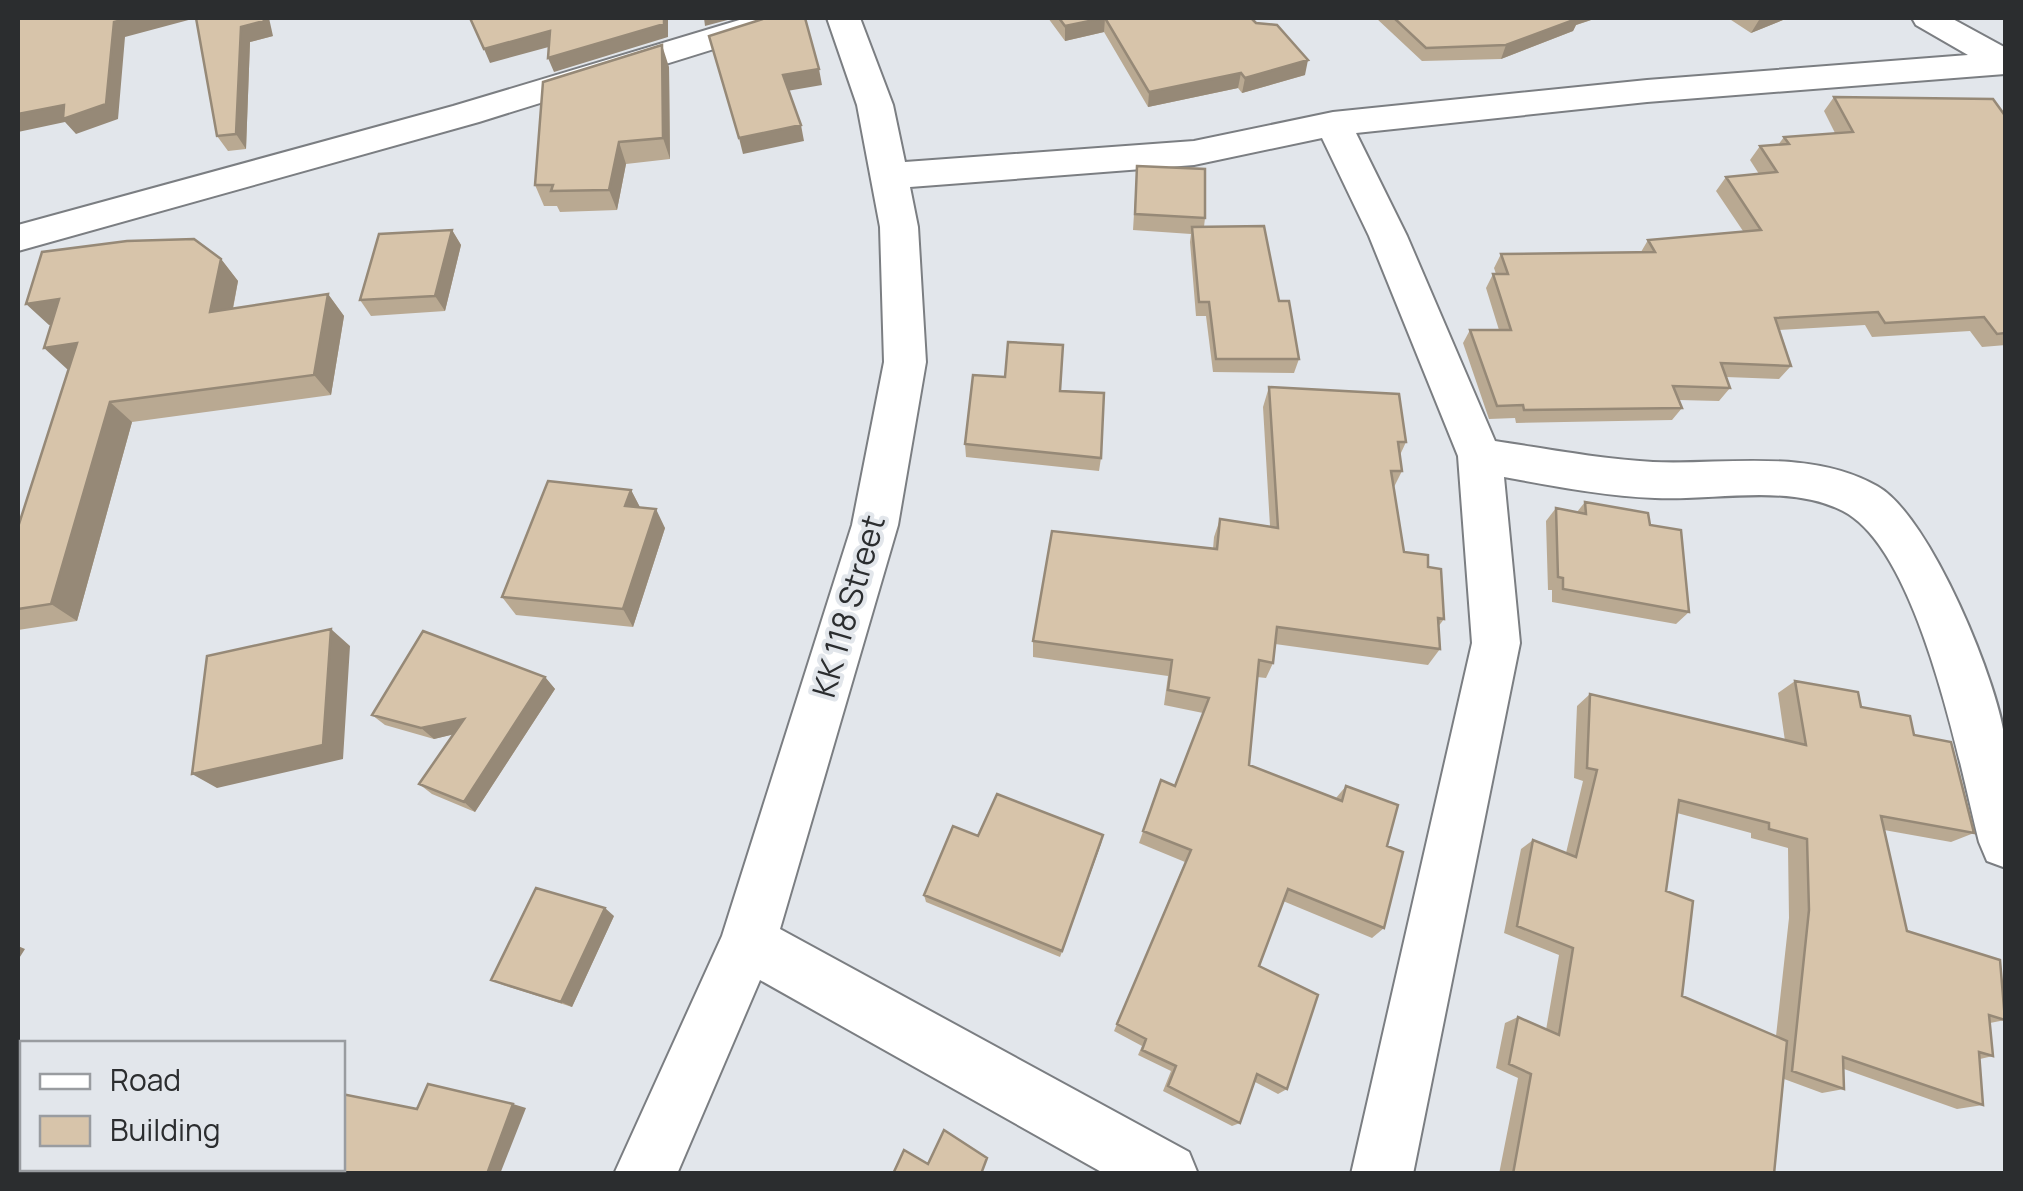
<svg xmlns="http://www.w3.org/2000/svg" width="2023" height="1191" font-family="Manrope,sans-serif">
	<rect width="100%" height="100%" fill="#e2e6eb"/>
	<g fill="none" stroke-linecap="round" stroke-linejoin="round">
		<g stroke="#7b7e82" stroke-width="4">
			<path id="street" d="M746 18H796L791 25 479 122 18 251V225L453 106Z
				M827 18H860L893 105 905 162 1194 141 1333 112 1647 80 1968 55 1916 25 1912 18H1951L2006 48 2005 74 1647 102 1356 133 1407 236 1495 441C1548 449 1600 459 1653 462 1726 465 1810 448 1877 486 1930 515 2001 687 2006 747 2009 786 2006 828 2006 868L1987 861 1979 842C1959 762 1919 550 1843 511 1789 483 1713 501 1655 498 1604 496 1554 486 1504 477L1520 643 1413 1174H1351L1472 643 1458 456 1369 236 1322 138 1194 165 910 187 918 227 926 362 898 525 780 929 1189 1152 1198 1174H1105L760 980 677 1174H614L722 936 852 525 884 362 880 227 857 105Z"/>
		</g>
		<use href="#street" fill="#fff" fill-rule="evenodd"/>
	</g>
	<path fill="#b9a992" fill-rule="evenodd" d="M196 18 273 36 250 42 246 149 228 151 217 136Z
		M1048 18H1251L1305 75 1242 93 1238 88 1148 107 1104 32 1065 41Z
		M1376 18H1597L1576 25 1573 31 1501 59 1422 61Z
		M1728 18H1788L1751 33Z
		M669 67 670 159 626 164 617 210 560 212 557 206H544L535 185Z
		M1834 97 2006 117V345L1982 347 1970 331 1872 337 1865 325 1779 330 1791 366 1779 379 1726 377 1730 388 1719 401 1679 400 1682 408 1672 420 1516 423 1515 418 1489 419 1463 343 1470 330H1499L1486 288 1493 274H1496L1494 268 1501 254 1641 252 1648 240 1743 231 1716 191 1726 177 1759 174 1750 160 1760 146 1778 145 1784 137 1835 133 1824 111Z
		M1137 166 1205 218 1204 227 1279 301 1299 359 1294 373 1213 372 1206 316H1196L1190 242 1191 234 1133 230Z
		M452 230 461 245 445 311 371 316 360 300Z
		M221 259 238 281 233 309 328 294 344 316 331 395 132 422 77 621 18 630V527L69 369H67L51 325H49Z
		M1269 387 1406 442 1400 455 1402 471 1394 487 1404 552 1428 567 1444 619 1438 627 1440 649 1428 665 1275 644 1273 663 1266 678 1257 677 1249 765 1336 798 1346 786 1387 846 1384 928 1372 938 1283 901 1259 966 1287 1089 1278 1094 1255 1082 1240 1123 1232 1126 1163 1091 1171 1071 1138 1055 1142 1046 1114 1031 1185 862 1139 843 1161 780 1175 786 1203 713 1164 705 1168 676 1033 657V641L1213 549 1214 537 1220 519 1270 526 1263 407Z
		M1060 391 1101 458 1099 471 966 457 965 444Z
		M631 490 640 508 665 528 633 627 516 615 502 597Z
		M1585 502 1650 525 1689 612 1676 624 1552 602V590H1548L1546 521 1556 508 1577 512Z
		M545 677 555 689 475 812 432 794 419 784 454 734 434 739 385 725 372 715Z
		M1795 681 1861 707 1914 735 1974 833 1951 842 1884 830 1907 931 2005 1020 1990 1023 1993 1056 1980 1059 1983 1105 1957 1109 1844 1069V1089L1822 1093 1784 1079 1774 1174H1499L1518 1078 1496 1068 1505 1023 1518 1017 1546 1030 1559 955 1504 933 1521 849 1533 840 1566 853 1583 781 1574 778 1577 706 1590 694 1785 741 1778 693ZM1677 813 1751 833V838L1788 848 1789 918 1776 1036 1682 996 1666 891Z
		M1103 835 1060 957 926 902 924 895 978 836Z
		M614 916 572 1007 503 985 491 980Z"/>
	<path fill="#968977" d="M130 18H196L125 37 118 119 76 134 65 122 18 132V114L114 22Z
		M263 18H269L273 36 250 42 246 149 236 134 241 27Z
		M664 18H668V37L554 72 548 58Z
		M704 18H735L705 26Z
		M1105 18 1104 32 1065 41V26Z
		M1573 18H1597L1576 25 1573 31 1501 59 1506 45Z
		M1765 18H1788L1751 33 1759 20Z
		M550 31 556 45 490 63 484 49Z
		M662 45 669 67 670 159 663 138Z
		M1308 60 1305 75 1242 93 1245 78Z
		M819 69 822 85 787 91 783 75Z
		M1241 73 1238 88 1148 107 1149 92Z
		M801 125 804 141 743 154 739 138Z
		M619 142 626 164 617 210 609 190Z
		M452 230 461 245 445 311 435 296Z
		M221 259 238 281 228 333 210 312Z
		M328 294 344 316 331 395 314 375Z
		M59 299 81 320 49 325 26 304Z
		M77 343 99 364 67 369 44 348Z
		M110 402 132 422 77 621 51 604Z
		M631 490 641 509 625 506Z
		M656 509 665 528 633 627 623 609Z
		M331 629 350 646 343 759 217 788 192 774Z
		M545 677 555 689 475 812 464 802Z
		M464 719 476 729 434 739 421 728Z
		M1103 835 1101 844 1060 957 1062 951Z
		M605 908 614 916 572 1007 561 1002Z
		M18 946 25 949 18 960Z
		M513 1104 526 1108 500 1174H487Z"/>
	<path fill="#d7c4aa" stroke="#968977" stroke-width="2.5" d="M18 18H130L114 22 106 104 63 119 64 105 18 114Z
		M196 18H263L264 21 241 27 236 134 217 136Z
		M470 18H664V24L548 58 550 31 484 49Z
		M766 18H805L819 69 783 75 801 125 739 138 709 36Z
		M1059 18H1104L1065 26Z
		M1105 18H1251L1256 23 1277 25 1308 60 1245 78 1241 73 1149 92Z
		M1394 18H1579L1506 45 1426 48Z
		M662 45 663 138 619 142 609 190 551 191 553 185H535L543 82Z
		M1834 97 1993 99 2006 117V333L1997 334 1984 317 1885 323 1878 312 1775 318 1791 366 1721 363 1730 388 1673 386 1682 408 1524 410 1523 405 1497 406 1470 330H1511L1493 274H1508L1501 254 1655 252 1648 240 1761 230 1726 177 1777 172 1760 146 1789 144 1784 137 1853 132Z
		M1137 166 1205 169V218L1135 214Z
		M1264 226 1279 301H1289L1299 359H1216L1209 302H1199L1192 227Z
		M452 230 435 296 360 300 379 234Z
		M194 239 221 259 210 312 328 294 314 375 110 402 51 604 18 609V527L77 343 44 348 59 299 26 304 42 252 127 241Z
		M1008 342 1063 345 1060 391 1104 393 1101 458 965 444 973 375 1005 377Z
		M1269 387 1399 394 1406 442H1398L1402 471H1391L1404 552 1428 555V567L1441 569 1444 619 1438 618 1440 649 1277 627 1273 663 1259 660 1249 765 1342 801 1346 786 1398 805 1387 846 1403 852 1384 928 1288 889 1259 966 1318 995 1287 1089 1257 1074 1240 1123 1168 1086 1176 1066 1142 1050 1146 1039 1117 1024 1191 850 1143 831 1161 780 1175 786 1209 698 1168 690 1172 660 1033 641 1052 531 1217 549 1220 519 1278 528Z
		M548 481 631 490 625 506 656 509 623 609 502 597Z
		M1585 502 1648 513 1650 525 1681 530 1689 612 1563 589V578L1558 577 1556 508 1586 514Z
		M331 629 323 745 192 774 207 656Z
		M423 631 545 677 464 802 419 784 464 719 421 728 372 715Z
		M1795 681 1858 692 1861 707 1910 716 1914 735 1951 742 1974 833 1881 816 1907 931 2000 960 2005 1020 1989 1015 1993 1056 1979 1052 1983 1105 1843 1057 1844 1089 1792 1071 1809 910 1807 839 1769 829V823L1679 800 1666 891 1693 901 1682 996 1787 1041 1774 1174H1513L1531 1074 1509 1064 1518 1017 1559 1035 1573 948 1517 926 1533 840 1576 857 1597 770 1587 768 1590 694 1806 745Z
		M997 794 1103 835 1062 951 924 895 953 826 978 836Z
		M536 888 605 908 561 1002 491 980Z
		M428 1084 513 1104 487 1174H294L296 1168H342V1094L417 1109Z
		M944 1130 987 1158 981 1174H893L904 1150 928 1164Z"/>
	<g text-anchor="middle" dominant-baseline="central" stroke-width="8" stroke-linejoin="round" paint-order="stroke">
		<g font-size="32" fill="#2b2d2f" stroke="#e2e6eb">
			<text transform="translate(848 606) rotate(-74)">KK 118 Street</text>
		</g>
	</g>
	<rect width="2023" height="1191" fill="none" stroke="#2b2d2f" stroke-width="40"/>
	<rect x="20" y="1041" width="325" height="130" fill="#e2e6eb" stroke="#999ca0" stroke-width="2.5"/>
	<rect x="40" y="1074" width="50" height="15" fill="#ffffff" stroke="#999ca0" stroke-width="2.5"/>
	<text x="110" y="1091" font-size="30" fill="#2b2d2f">Road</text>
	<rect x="40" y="1116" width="50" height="30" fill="#d7c4aa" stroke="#999ca0" stroke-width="2.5"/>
	<text x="110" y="1141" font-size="30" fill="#2b2d2f">Building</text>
</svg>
